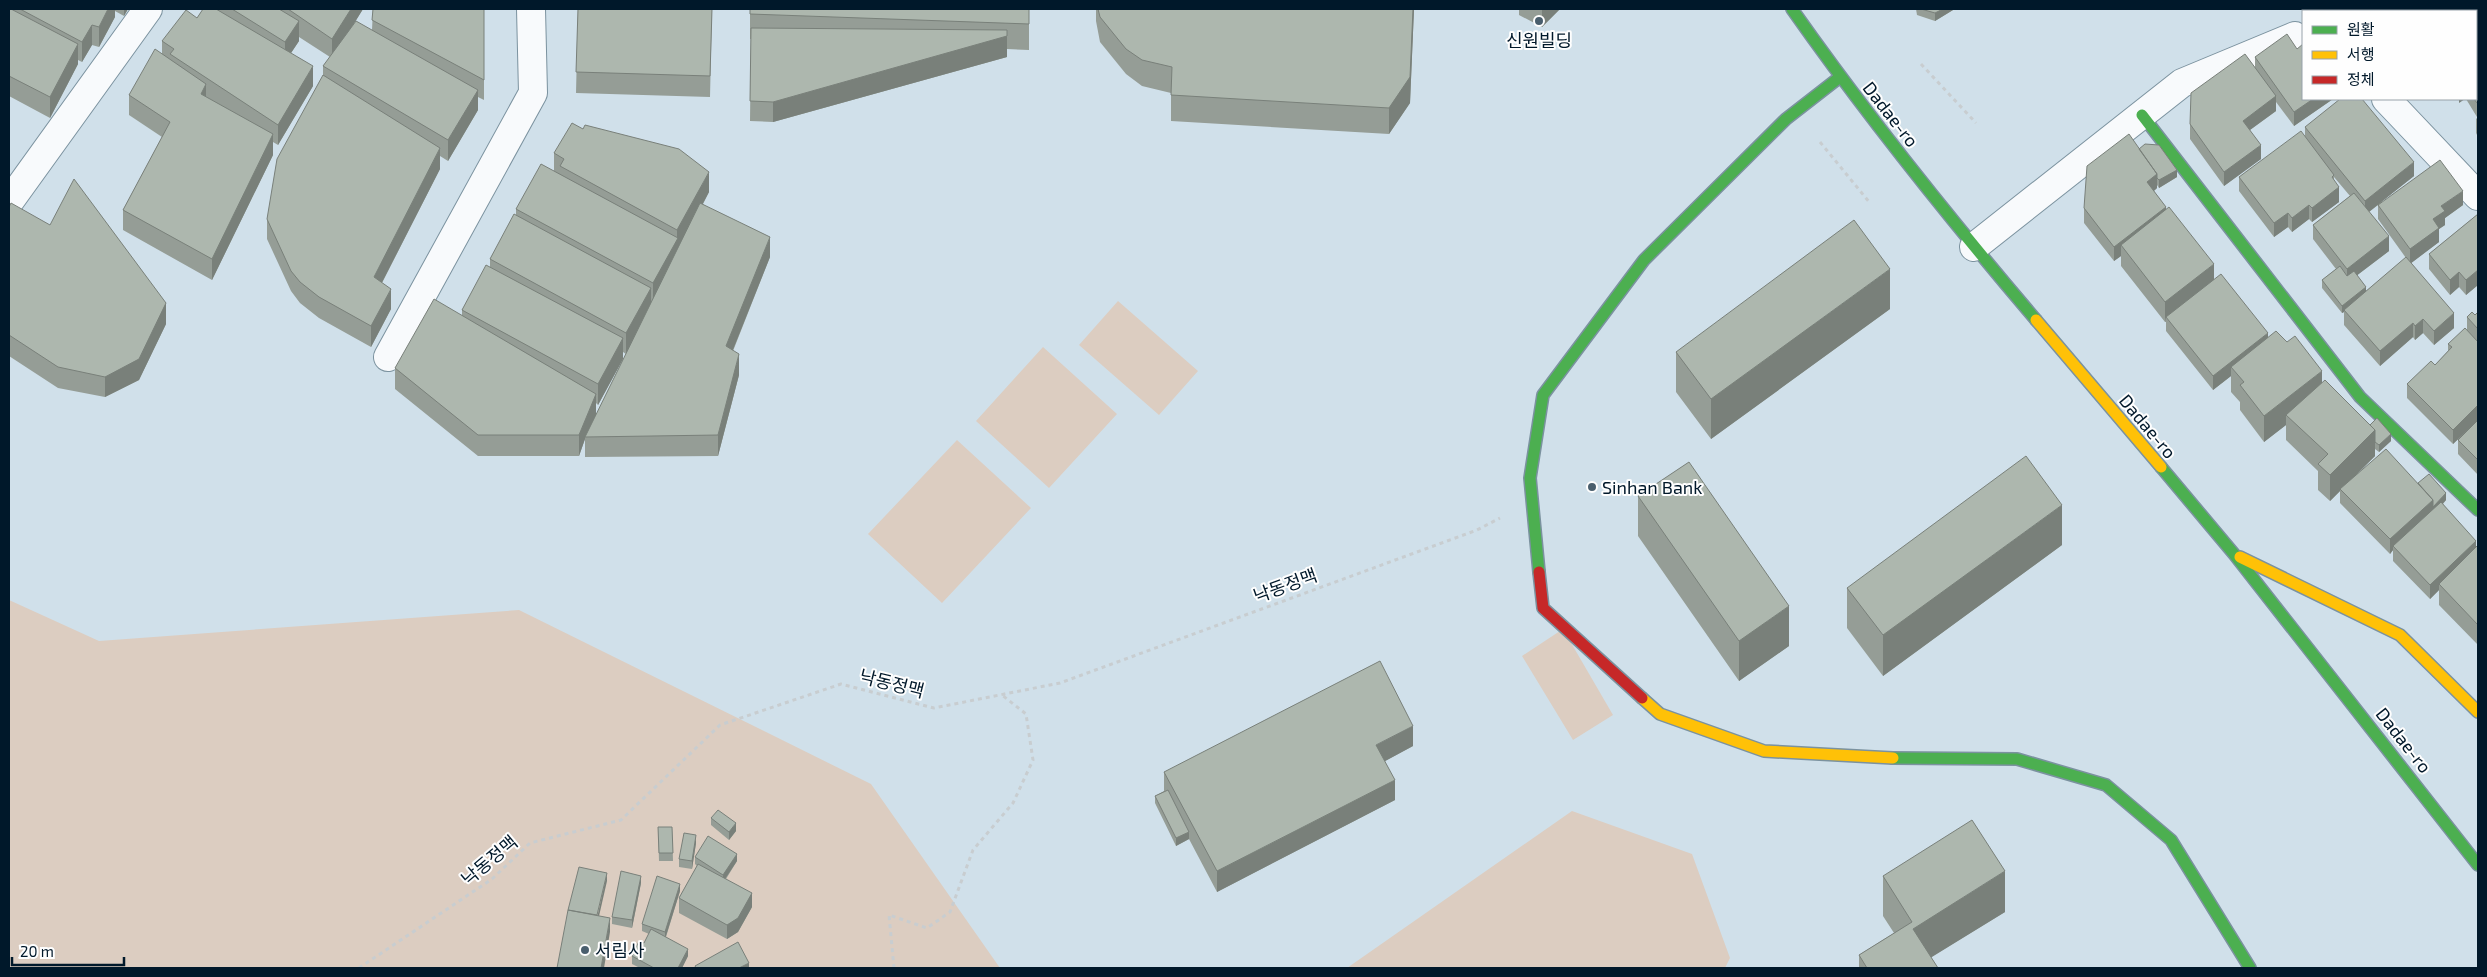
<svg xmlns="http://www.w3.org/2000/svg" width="2487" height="977" font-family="'Exo 2','Noto Sans KR',sans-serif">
	<rect width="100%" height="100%" fill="#d0e0ea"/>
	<path fill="#dccdc1" d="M1118 301 1198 371 1159 415 1079 345Z
		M1043 347 1117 414 1049 488 976 421Z
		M957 440 1031 508 942 603 868 534Z
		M9 600 99 641 519 610 871 784 1000 968H9Z
		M1563 629 1613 715 1573 740 1522 656Z
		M1572 811 1692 854 1730 958 1725 968H1347Z"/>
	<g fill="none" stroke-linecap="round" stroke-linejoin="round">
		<g stroke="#7b929f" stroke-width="30">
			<path id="street" d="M2386 99 2478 196
				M9 202 148 9
				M1974 247 2182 83 2295 36 2303 41
				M388 357 533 93 531 9"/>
		</g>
		<g stroke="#7b929f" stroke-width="14">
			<path id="fast" d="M1792 9C1868 117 1950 219 2036 320
				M2142 115 2360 397 2478 510
				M2161 467 2234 554 2478 865
				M1539 572 1530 478 1543 395 1644 260 1786 119 1840 77
				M1893 758 2017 759 2106 785 2171 840 2250 968"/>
		</g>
		<g stroke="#7b929f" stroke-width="14">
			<path id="slow" d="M2036 320 2161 467
				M2240 557 2400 635 2478 712
				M1642 698 1660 714 1764 751 1893 758"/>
		</g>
		<g stroke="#7b929f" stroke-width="14">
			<path id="jam" d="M1539 572 1543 608 1642 698"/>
		</g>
		<path stroke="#c8cdd0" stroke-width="3" stroke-dasharray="4 4" stroke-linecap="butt" d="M1921 64 1976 123
			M1820 142 1870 203
			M359 968 492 879 530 843 621 820 720 725 841 684 934 708 1060 683 1477 530 1500 518
			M894 968 889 915 927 928 950 912 973 850 1013 803 1033 760 1026 714 1002 695"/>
		<use href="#street" stroke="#f8fafc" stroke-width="28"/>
		<use href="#fast" stroke="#4caf50" stroke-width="11"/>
		<use href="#slow" stroke="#ffc107" stroke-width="11"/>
		<use href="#jam" stroke="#c62828" stroke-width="11"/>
	</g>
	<path fill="#959d96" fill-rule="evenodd" d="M9 9H128L124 16 115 11V17L99 47 92 45 82 62 78 60V64L50 118 9 96Z
		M203 9H363L350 30H372L373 9H484V100L478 97V110L448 161 440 156V169L382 283 391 309 371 347 319 318 300 303 291 291 267 239V219L323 75V66L330 57 299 37V41L291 53 313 86 278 145 273 142V155L212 280 123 230V210L162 137 129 115V95L162 54V41L197 18Z
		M578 9H712L710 97 576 93Z
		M750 9H1029V50L1007 49V57L773 122 750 121 751 39H750Z
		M1096 9H1414L1410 103 1389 134 1171 121V93L1142 86 1126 74 1100 42 1096 21Z
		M1519 9H1560L1542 27 1519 15Z
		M1916 9H1953V10L1935 21 1917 15Z
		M2478 46V116L2477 117 2466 99H2476Z
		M2255 57 2303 99H2333L2294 126 2276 102V111L2250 130 2261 159 2224 186 2190 139V124L2255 67Z
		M2478 117V137L2476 133V119Z
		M2305 127 2414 176 2381 202 2463 205 2445 218V225L2439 229V242L2411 263 2454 328 2434 345 2423 333 2415 340 2413 337 2380 366 2344 325V312L2342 313 2322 288V280L2336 269 2313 239V225L2350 196 2334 177V180L2339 202 2312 222 2309 219 2292 232 2288 227 2274 237 2239 191V177L2305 137ZM2378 205V219L2406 258 2366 291 2357 275 2389 251 2369 212Z
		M583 129 709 192 703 204 770 257 733 351 739 375 718 456 585 457V439L579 456H478L395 389V368L462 315V310L490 267V259L516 215V209L554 170V153ZM623 352 626 354 592 424 596 415V403L598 405 623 359Z
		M2139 149 2177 177 2159 188 2157 185V188L2154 191 2214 279 2268 337 2370 425 2391 441 2379 452 2375 449V456L2358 473 2418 483 2446 500 2443 504 2476 547 2478 545V645L2439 605V590L2430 599 2393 561V550L2390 554 2340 503V491L2330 501 2318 490V471L2286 440V425L2264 442 2240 410V402L2231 392V376L2213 390 2166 331V322H2165L2121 266V256L2114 261 2084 223V208Z
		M9 207 166 324 139 380 105 397 58 388 9 356Z
		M2478 214V285L2466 295 2459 287 2450 295 2429 269V254Z
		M1890 309 1711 439 1676 392V352Z
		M2478 312V420L2453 444 2407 398V384L2435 365 2448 351V344L2467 330V317L2475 315Z
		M2478 420V475L2458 454V440Z
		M1638 496 1789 646 1739 681 1638 536Z
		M2062 545 1883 676 1847 628V588Z
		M1413 746 1385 761 1395 800 1217 892 1189 839 1176 846 1155 803V796L1164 791V772Z
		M711 818 736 831 729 840 711 825Z
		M658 827H672L673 861H659Z
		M696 843 692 869 679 867V859Z
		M695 857 737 861 726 879 752 907 738 932 727 939 679 913V898L697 866 695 864Z
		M1883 876 2005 912 1931 957 1938 968H1859V955L1894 933 1883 916Z
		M641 883 632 928 612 924V917Z
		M680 891 666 937 688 956 682 968H640L632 964V956L644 943 649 934 642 931V924Z"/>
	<path fill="#79807a" d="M108 9H115V17L99 47V27Z
		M124 9H128L124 16Z
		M351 9H363L332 59V39Z
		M1413 9H1414L1410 103 1389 134V108Z
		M1542 9H1560L1542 27Z
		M1943 9H1953V10L1935 21V13Z
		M299 21V41L285 62V42Z
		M92 25V45L82 62V42Z
		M1007 36V57L773 122V102Z
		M78 44V64L50 118V97Z
		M313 66V86L278 145V125Z
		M206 84V104L201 94Z
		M478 90V110L448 161V140Z
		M2276 96V111L2243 135V121Z
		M2313 99H2333L2294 126V112Z
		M2459 99H2465L2459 103Z
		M2478 102V116L2477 117V103Z
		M273 134V155L212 280V259Z
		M2261 145V159L2224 186V172Z
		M440 148V169L374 298V277Z
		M2414 162V176L2365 215V201Z
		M2177 170V177L2159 188V180Z
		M709 172V192L678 250 653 303V283L677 239V230Z
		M2157 174V188L2147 197V182Z
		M2339 187V202L2312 222V208Z
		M2463 191V205L2445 218V225L2439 229V242L2410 264V249L2441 206Z
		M2309 205V219L2292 232V218Z
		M2166 207V221L2121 245V256L2114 261V247Z
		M2288 213V227L2274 237V223Z
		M2389 236V251L2347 283V269Z
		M770 237V257L726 367V346Z
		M2214 264V284L2166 317 2165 322V302Z
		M1890 269V309L1711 439V399Z
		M2478 270V285L2466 295V280Z
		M2459 272V287L2450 295V280Z
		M2366 287V294L2344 310V312L2342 313V306Z
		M651 288V308L626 354V333Z
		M391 289V309L371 347V326Z
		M166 303V324L139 380 105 397V377Z
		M2454 313V328L2434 345V331Z
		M2423 319V333L2415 340V326Z
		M2413 323V337L2380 366V351Z
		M2268 333V347L2231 367V376L2213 390V376Z
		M623 338V359L598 405V384Z
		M739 354V375L718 456V435Z
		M2322 371V397L2286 415V425L2264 442V416Z
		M596 394V415L586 437H585V439L579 456V435Z
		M2478 405V420L2453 444V430Z
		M2375 430V456L2341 490 2340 489V491L2330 501V475Z
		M2391 434V441L2379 452V445Z
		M2446 493V500L2433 514V507Z
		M2433 500V514L2393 546V550L2390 554V539Z
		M2062 505V545L1883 676V635Z
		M2476 541V555L2439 584V590L2430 599V585Z
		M1789 606V646L1739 681V641Z
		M1413 726V746L1376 766V745Z
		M1395 780V800L1217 892V871Z
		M736 823V831L729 840V832Z
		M1189 832V839L1176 846V838Z
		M696 835V843L692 869V861Z
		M737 854V861L723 882V875Z
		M2005 871V912L1914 968 1913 929Z
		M607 873V881L597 925V918Z
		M641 876V883L632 928V920Z
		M680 884V891L665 939V932Z
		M752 893V907L738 932 727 939V925Z
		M610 918V932L604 968H601Z
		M688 949V956L682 968H678Z
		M749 963V968H739Z"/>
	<path fill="#adb7ae" stroke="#79807a" d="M9 9H11L78 44 50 97 9 76Z
		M20 9H108L99 27 92 25 82 42Z
		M203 9H216L313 66 278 125 170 54 174 49 162 41 186 10 197 18Z
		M232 9H279L299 21 285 42Z
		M288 9H351L332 39Z
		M373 9H484V80L372 20Z
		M578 9H712L710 76 576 72Z
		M750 9H1029V24L750 14Z
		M1098 9H1413L1410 77 1389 108 1171 95 1172 67 1142 60 1126 49 1100 17Z
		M1921 9H1943L1935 13Z
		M356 21 478 90 448 140 323 66Z
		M751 28 1007 30V36L773 102 750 101Z
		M2287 34 2297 49 2303 44V99H2313L2294 112 2255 57Z
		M2478 46V102L2477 103 2474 99H2476V47Z
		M155 49 206 84 201 94 273 134 212 259 123 210 170 122 129 95Z
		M2245 54 2276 96 2243 121 2261 145 2224 172 2190 124 2191 93Z
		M323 75 440 148 374 277 391 289 371 326 319 297 300 282 291 271 267 219 277 159Z
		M2340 99H2362L2414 162 2365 201 2305 127Z
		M572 123 583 129 585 125 679 149 709 172 677 230 560 166 564 159 554 153Z
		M2301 131 2334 175 2332 177 2339 187 2312 208 2309 205 2292 218 2288 213 2274 223 2239 177Z
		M2129 134 2157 174 2147 182 2166 207 2114 247 2084 208 2087 166Z
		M2145 144 2159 145 2177 170 2159 180 2157 178V174L2139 149Z
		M2440 160 2463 191 2441 206 2445 211 2433 219 2439 228 2410 249 2378 205Z
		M541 164 678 238 653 283 516 209Z
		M74 179 166 303 139 359 105 377 58 367 9 335V207L11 203 50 225Z
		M2354 193 2389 236 2347 269 2313 225Z
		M700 203 770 237 726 346 739 354 718 435 585 437Z
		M2169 207 2214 264 2165 302 2121 245Z
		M514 214 651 288 626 333 490 259Z
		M2478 214V270L2466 280 2459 272 2450 280 2429 254Z
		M1854 220 1890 269 1711 399 1676 352Z
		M2406 257 2454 313 2434 331 2423 319 2415 326 2413 323 2380 351 2344 310Z
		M486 265 623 338 598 384 462 310Z
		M2340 266 2347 276 2354 271 2366 287 2342 306 2322 280Z
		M2221 274 2268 333 2213 376 2166 317Z
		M434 299 596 394 579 435H478L395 368Z
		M2472 312 2475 315 2478 312V329L2467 317Z
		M2465 328 2478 342V405L2453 430 2407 384 2431 361 2435 365 2452 347 2448 344Z
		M2276 331 2287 342 2295 336 2322 371 2264 416 2240 385 2244 382 2231 367Z
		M2325 380 2375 430 2330 475 2318 464 2328 454 2286 415Z
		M2377 418 2391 434 2379 445 2375 442V430L2370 425Z
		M2478 420V460L2458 440Z
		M2386 449 2433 500 2390 539 2340 489Z
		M2026 456 2062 505 1883 635 1847 588Z
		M1689 462 1789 606 1739 641 1638 496Z
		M2429 474 2446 493 2433 507V500L2418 483Z
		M2441 502 2476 541 2430 585 2393 546Z
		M2478 545V625L2439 584Z
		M1380 661 1413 726 1376 745 1395 780 1217 871 1164 772Z
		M1168 790 1189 832 1176 838 1155 796Z
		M718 810 736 823 729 832 711 818Z
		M1972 820 2005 871 1913 929 1938 968H1867L1859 955 1912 922 1883 876Z
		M658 827H672L673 853H659Z
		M684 833 696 835 692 861 679 859Z
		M708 836 737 854 723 875 695 857Z
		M698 864 752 893 738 918 727 925 679 898Z
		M579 867 607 873 597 915 568 910Z
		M621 871 641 876 632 920 612 917Z
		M657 876 680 884 665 932 642 924Z
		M568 910 610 918 601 968H557Z
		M651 929 688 949 678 968H654L632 956 639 941 644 943Z
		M738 942 749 963 739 968H696L695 966Z"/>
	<g fill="#495e6d" stroke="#fefefe" stroke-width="2">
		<circle cx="1539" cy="21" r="5"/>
		<circle cx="1592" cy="487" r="5"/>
		<circle cx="585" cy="950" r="5"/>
	</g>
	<g text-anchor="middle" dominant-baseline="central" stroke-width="4" stroke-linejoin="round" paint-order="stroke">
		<g font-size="18" fill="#00182a" stroke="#fefefe" text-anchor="start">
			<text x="1539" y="40" text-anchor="middle">신원빌딩</text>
			<text x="1602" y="487">Sinhan Bank</text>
			<text x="595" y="950">서림사</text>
		</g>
		<g font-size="18" fill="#00182a" stroke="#fefefe">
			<text transform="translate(1891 114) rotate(52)">Dadae-ro</text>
			<text transform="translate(2148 426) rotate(50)">Dadae-ro</text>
			<text transform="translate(1285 585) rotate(-20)">낙동정맥</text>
			<text transform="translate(892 683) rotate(14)">낙동정맥</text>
			<text transform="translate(2404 740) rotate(52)">Dadae-ro</text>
			<text transform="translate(489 860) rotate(-40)">낙동정맥</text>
		</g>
	</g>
	<rect width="2487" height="977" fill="none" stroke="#00182a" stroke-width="20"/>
	<rect x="2302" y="10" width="175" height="90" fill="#fefefe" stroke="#98a2a9"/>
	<rect x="2312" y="26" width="25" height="8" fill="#4caf50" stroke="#98a2a9"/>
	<text x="2347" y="35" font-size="15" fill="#00182a">원활</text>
	<rect x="2312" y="51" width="25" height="8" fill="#ffc107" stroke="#98a2a9"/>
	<text x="2347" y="60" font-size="15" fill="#00182a">서행</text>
	<rect x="2312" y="76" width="25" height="8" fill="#c62828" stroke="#98a2a9"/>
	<text x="2347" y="85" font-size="15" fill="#00182a">정체</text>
	<path d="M12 957v8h112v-8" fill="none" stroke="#00182a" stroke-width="2.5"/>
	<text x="20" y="957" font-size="15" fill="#00182a" stroke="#fefefe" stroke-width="4" paint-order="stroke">20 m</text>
</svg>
